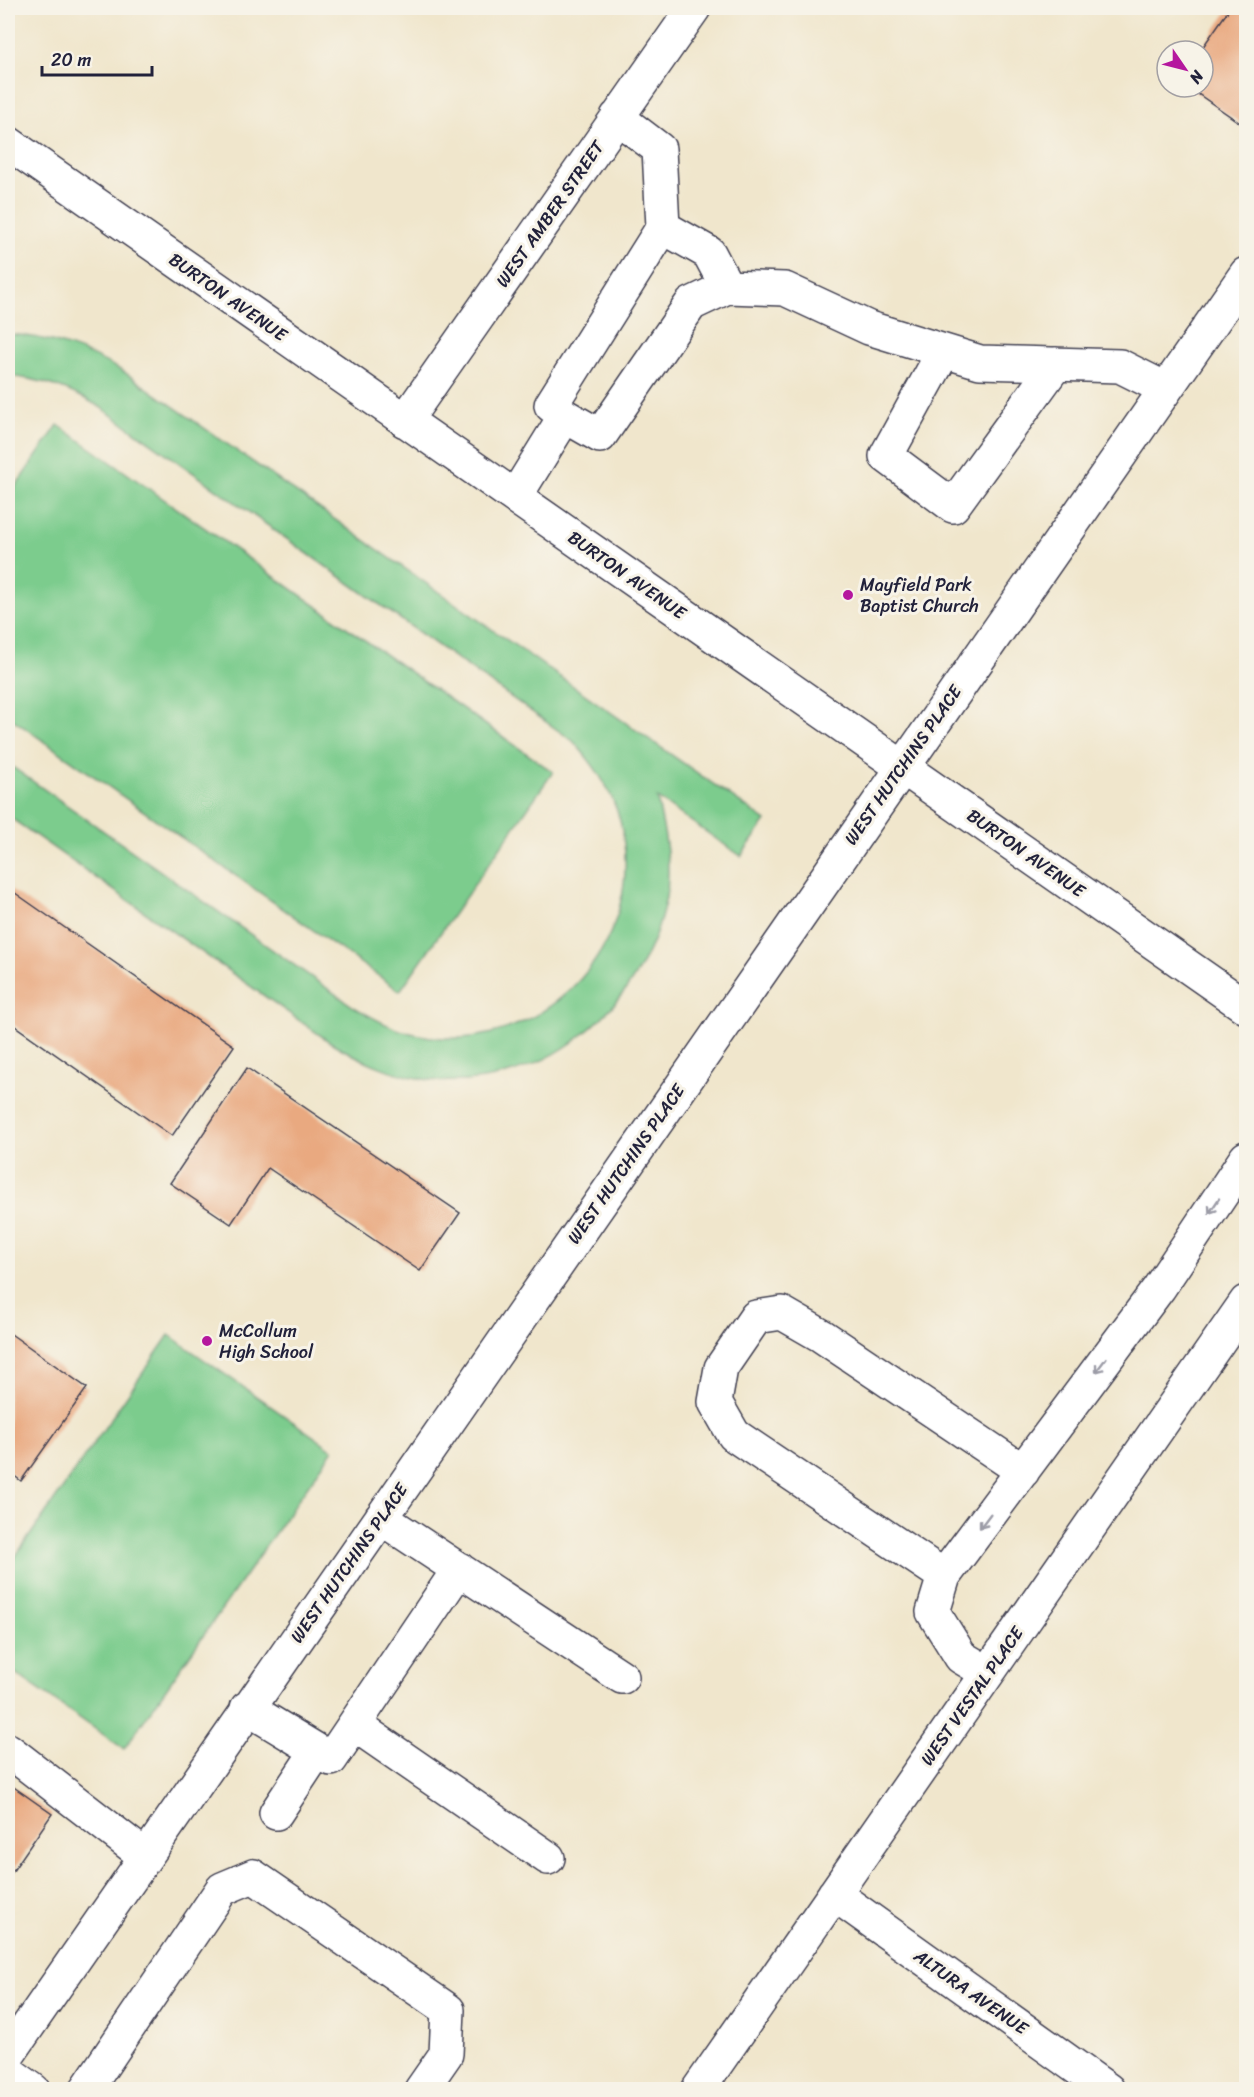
<svg xmlns="http://www.w3.org/2000/svg" width="1254" height="2097" font-family="Sriracha,sans-serif">
	<rect width="100%" height="100%" fill="#f7f3e8"/>
	<filter id="ink" filterUnits="userSpaceOnUse"><feTurbulence type="fractalNoise" baseFrequency=".0167" numOctaves="2"/><feDisplacementMap in="SourceGraphic" scale="12" xChannelSelector="R" yChannelSelector="G"/><feConvolveMatrix kernelMatrix="1 2 1 2 8 2 1 2 1" color-interpolation-filters="sRGB"/></filter>
	<filter id="wash" filterUnits="userSpaceOnUse"><feTurbulence type="fractalNoise" baseFrequency=".008" numOctaves="4" result="noise"/><feDisplacementMap in="SourceGraphic" scale="24" xChannelSelector="R" yChannelSelector="G"/><feGaussianBlur stdDeviation="1.35" result="paint"/><feColorMatrix in="noise" values="0 0 0 0 0 0 0 0 0 0 0 0 0 0 0 0 0 1.4 0 .05"/><feComposite in="paint" operator="in"/></filter>
	<g filter="url(#wash)">
		<rect width="100%" height="100%" fill="#f0e6cc"/>
		<path fill="#7bcc8d" stroke="#4e7764" stroke-width="1.5" d="M8 334C51 337 86 350 124 372L766 821 741 856 657 798C664 830 672 863 666 897 645 1009 539 1097 422 1079 388 1073 359 1059 330 1042L8 816V764L354 1007C370 1016 386 1026 403 1031 524 1067 643 960 623 836 618 799 598 769 573 741L100 407C70 389 42 379 8 376Z
			M58 425 553 772 400 991 8 716V497Z
			M169 1335 333 1450 124 1749 8 1668V1567Z"/>
		<g id="blocks">
			<path fill="#e9a980" d="M1230 8H1246V127L1188 87H1203V51H1200Z
				M8 888 234 1046 172 1136 8 1021Z
				M247 1068 460 1213 420 1271 268 1168 231 1224 170 1183Z
				M8 1332 87 1388 21 1481 8 1471Z
				M8 1783 52 1814 8 1878Z"/>
		</g>
	</g>
	<g filter="url(#ink)">
		<use href="#blocks" fill-opacity="0" stroke="#413f51" stroke-width="1.5"/>
		<g fill="none" stroke-linecap="round" stroke-linejoin="round">
			<g stroke="#413f51" stroke-width="36">
				<path id="minor" d="M8 143 1246 1007
					M663 227 709 253 727 287
					M944 351 886 456 953 506 1056 364
					M565 416 551 405 663 227 659 149 617 117
					M405 421 694 8
					M515 497 565 416 600 436 691 304 727 287 785 289 869 328 980 362 1120 366 1166 389
					M381 1518 622 1677
					M944 1576 734 1435 715 1402 721 1368 756 1317 782 1313 822 1336 1023 1471
					M988 1673 961 1657 933 1612 944 1576 1159 1288 1246 1158
					M247 1708 331 1759 459 1569
					M355 1725 548 1858
					M8 1750 145 1856
					M276 1813 317 1751
					M834 1894 1108 2090
					M8 2055 1246 274
					M8 2072 33 2090
					M86 2090 222 1889 253 1876 448 2010 446 2054 421 2090
					M698 2090 1246 1302"/>
			</g>
			<use href="#minor" stroke="#fff" stroke-width="33"/>
		</g>
		<defs><path id="oneway-shaft" d="M-6 0H5M1.5-3L5.5 0L1.5 3" fill="none" stroke-width="1.6" stroke-linecap="round" stroke-linejoin="round" transform="scale(1.5)"/></defs>
		<g stroke="#9c9ca7">
			<use href="#oneway-shaft" transform="translate(1214 1206) rotate(124)"/>
			<use href="#oneway-shaft" transform="translate(1101 1365) rotate(127)"/>
			<use href="#oneway-shaft" transform="translate(985 1521) rotate(127)"/>
		</g>
	</g>
	<g fill="#b5179e" stroke="#f7f3e8" stroke-width="2">
		<circle cx="848" cy="595" r="6"/>
		<circle cx="207" cy="1341" r="6"/>
	</g>
	<g text-anchor="middle" dominant-baseline="central" stroke-width="6" stroke-linejoin="round" paint-order="stroke">
		<g font-size="18" fill="#22223b" stroke="#f7f3e8">
			<text transform="translate(550 214) rotate(-55)">WEST AMBER STREET</text>
			<text transform="translate(228 297) rotate(35)">BURTON AVENUE</text>
			<text transform="translate(627 575) rotate(35)">BURTON AVENUE</text>
			<text transform="translate(903 765) rotate(-55)">WEST HUTCHINS PLACE</text>
			<text transform="translate(1026 853) rotate(35)">BURTON AVENUE</text>
			<text transform="translate(626 1164) rotate(-55)">WEST HUTCHINS PLACE</text>
			<text transform="translate(349 1563) rotate(-55)">WEST HUTCHINS PLACE</text>
			<text transform="translate(972 1696) rotate(-55)">WEST VESTAL PLACE</text>
			<text transform="translate(971 1992) rotate(35)">ALTURA AVENUE</text>
		</g>
		<g font-size="18" fill="#22223b" stroke="#f7f3e8" text-anchor="start">
			<text x="860" y="585">Mayfield Park<tspan x="860" dy="21">Baptist Church</tspan></text>
			<text x="219" y="1331">McCollum<tspan x="219" dy="21">High School</tspan></text>
		</g>
	</g>
	<rect width="1254" height="2097" fill="none" stroke="#f7f3e8" stroke-width="30"/>
	<g transform="translate(1185 69) rotate(125)"><circle r="28" fill="#f7f3e8" stroke="#a29fa3" stroke-width="1.5"/>
	<path d="M0-4.5L10 22L0 15L-10 22Z" fill="#b5179e"/>
	<text y="-9" font-size="16" font-weight="bold" text-anchor="middle" fill="#22223b">N</text>
	</g>
	<path d="M42 66v9h110v-9" fill="none" stroke="#22223b" stroke-width="3"/>
	<text x="51" y="66" font-size="18" fill="#22223b" stroke="#f7f3e8" stroke-width="4.5" paint-order="stroke">20 m</text>
</svg>
